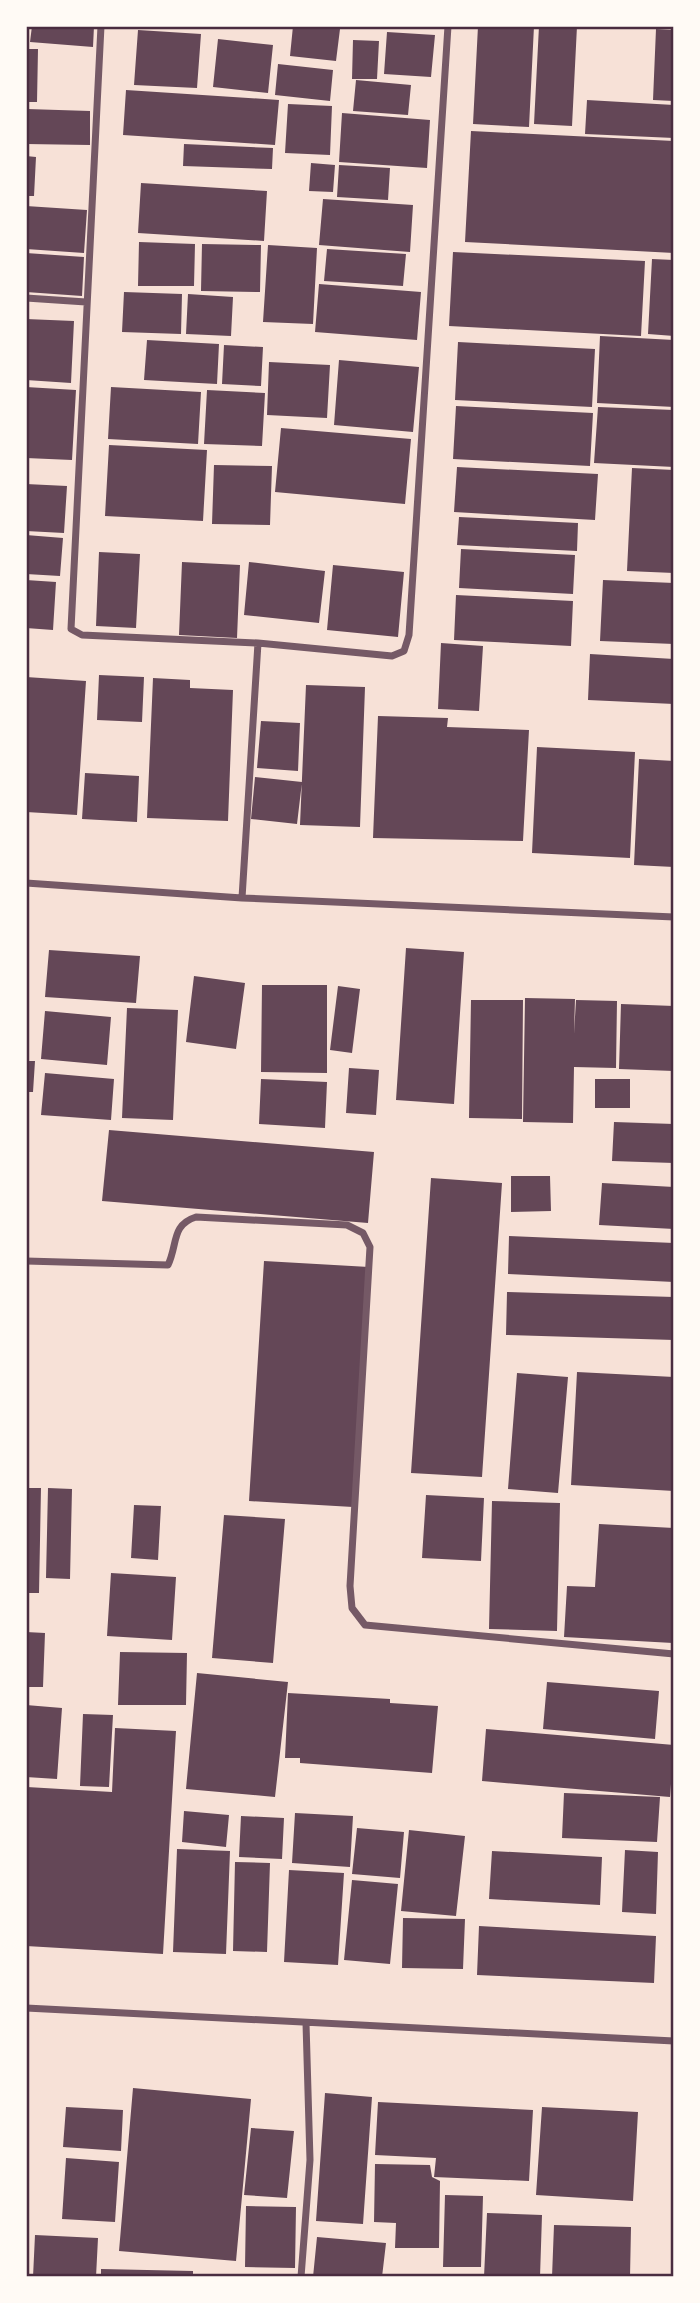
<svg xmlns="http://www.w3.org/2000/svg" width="700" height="2303" font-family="'Space Grotesk',sans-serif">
	<rect width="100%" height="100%" fill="#f7e1d7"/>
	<path fill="#644757" d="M32 26H94L93 47 30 42Z
		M293 26 340 29 336 61 290 56Z
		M478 26H534L529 127 473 124Z
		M539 26H577L572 126 534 124Z
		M656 29 674 30V101L653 100Z
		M138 30 201 34 197 88 134 85Z
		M387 32 435 35 431 77 384 74Z
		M218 39 273 45 268 93 213 87Z
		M353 40 379 41 377 79H352Z
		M26 49H38L37 102H26Z
		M278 64 333 70 330 101 275 95Z
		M356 80 411 85 408 115 353 111Z
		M126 90 279 100 275 145 123 135Z
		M587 100 674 105V138L585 134Z
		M288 104 332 106 330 155 285 153Z
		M27 109 90 111V145L26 144Z
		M342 113 430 120 427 168 339 162Z
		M471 131 674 141V253L465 242Z
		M184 144 273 148 272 169 183 166Z
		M26 156 36 157 34 196H26Z
		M311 163 335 165 333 192 309 191Z
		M339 165 390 168 388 200 337 197Z
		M141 183 267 191 264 241 138 233Z
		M323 199 413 205 410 252 319 245Z
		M26 206 87 210 84 253 26 249Z
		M139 242 195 244 194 286H138Z
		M202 244 261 245 260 292 201 291Z
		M268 245 317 248 313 324 263 322Z
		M327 249 406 254 403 286 324 281Z
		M453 252 645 261 641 336 449 326Z
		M26 253 84 257 82 296 26 292Z
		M652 259 674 260V336L648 334Z
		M319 284 421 292 417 340 315 332Z
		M124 292 182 294 181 334 122 332Z
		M188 294 233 297 231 336 186 334Z
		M26 319 74 321 71 383 26 380Z
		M600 336 674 340V407L597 403Z
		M147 340 219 344 217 384 144 380Z
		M458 342 595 349 592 407 455 400Z
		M224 345 263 347 261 386 222 384Z
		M339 360 419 367 413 432 334 425Z
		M269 362 330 365 327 418 267 415Z
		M26 387 76 390 72 460 26 458Z
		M111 387 201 392 198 444 108 439Z
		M207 390 265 393 262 446 204 444Z
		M456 406 593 413 590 466 453 459Z
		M598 407 674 410V467L594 463Z
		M281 428 411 439 405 504 275 492Z
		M109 445 207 450 203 521 105 516Z
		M214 465 272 466 270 525 212 524Z
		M457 467 598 474 595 520 454 512Z
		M632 468 674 470V573L627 571Z
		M26 484 67 486 64 533 26 531Z
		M459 517 578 523 577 551 457 545Z
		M26 535 63 538 60 576 26 574Z
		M461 549 575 555 573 594 459 588Z
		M99 552 140 554 136 628 96 626Z
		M182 562 240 565 237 638 179 635Z
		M249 562 325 571 319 623 244 615Z
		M333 565 404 572 398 637 327 630Z
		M26 580 56 582 53 630 26 628Z
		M603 580 674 583V644L600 641Z
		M456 595 573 601 571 646 454 640Z
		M441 643 483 646 479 711 438 709Z
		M590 654 674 659V704L588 700Z
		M99 675 144 677 142 722 97 720Z
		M26 677 86 681 77 815 26 812Z
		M153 678 190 680V688L233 690 228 821 147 818Z
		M306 685 365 687 360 827 300 825Z
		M378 716 448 718 447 727 529 730 523 841 373 838Z
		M261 721 300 723 298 771 257 768Z
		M537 747 635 752 630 858 532 853Z
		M639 759 674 761V867L634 865Z
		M85 773 139 776 137 822 82 819Z
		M255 777 302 782 297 824 251 819Z
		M406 948 464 952 454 1104 396 1100Z
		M49 950 140 956 136 1003 45 997Z
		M194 976 245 983 236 1049 186 1042Z
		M262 985H327V1073L261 1072Z
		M338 986 360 989 352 1053 330 1050Z
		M525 998 575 999 574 1034 576 1000 617 1001 616 1068 574 1067 573 1123 523 1122Z
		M471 1000H523L522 1119 469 1118Z
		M621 1004 674 1006V1071L619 1069Z
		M127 1008 178 1010 173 1120 122 1118Z
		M45 1011 111 1017 107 1065 41 1059Z
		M26 1061H35L33 1092H26Z
		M349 1068 379 1070 376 1115 346 1113Z
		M45 1073 114 1079 111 1120 41 1115Z
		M261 1079 327 1082 325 1128 259 1124Z
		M595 1079H630V1108H595Z
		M614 1122 674 1124V1163L612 1161Z
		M109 1130 374 1152 368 1223 102 1201Z
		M511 1176H550L551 1211 511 1212Z
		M431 1178 502 1183 482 1477 411 1473Z
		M602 1183 674 1187V1229L599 1225Z
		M509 1236 674 1243V1282L508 1274Z
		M264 1261 369 1267 353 1507 249 1501Z
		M507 1292 674 1297V1340L506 1335Z
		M577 1372 674 1377V1491L571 1485Z
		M517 1373 568 1377 558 1493 508 1489Z
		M26 1488H41L39 1593H26Z
		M48 1488 72 1489 70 1579 46 1578Z
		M426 1495 484 1498 481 1561 422 1558Z
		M492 1501 560 1503 557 1631 489 1629Z
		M134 1505 161 1506 158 1560 131 1558Z
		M224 1515 285 1519 273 1663 212 1658Z
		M599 1524 674 1528 673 1643 564 1637 567 1586 595 1587Z
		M111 1573 176 1577 172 1640 107 1636Z
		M26 1632 45 1633 43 1687H26Z
		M120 1652 187 1653 186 1705H118Z
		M197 1673 288 1682 275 1797 186 1789Z
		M547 1682 659 1691 655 1739 543 1729Z
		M288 1693 390 1699V1703L438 1706 432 1773 300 1763V1758H285Z
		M26 1705 62 1708 57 1779 26 1777Z
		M83 1714 113 1715 109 1787 80 1786Z
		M115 1728 176 1731 163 1954 26 1946 27 1787 112 1792Z
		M486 1729 674 1745 670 1797 482 1781Z
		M564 1793 660 1797 657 1842 562 1838Z
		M184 1811 229 1815 226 1847 182 1842Z
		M295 1813 353 1816 350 1867 292 1863Z
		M241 1816 284 1818 282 1859 239 1857Z
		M357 1828 404 1832 400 1878 352 1874Z
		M409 1830 465 1836 456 1916 401 1911Z
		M177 1849 230 1851 226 1954 173 1952Z
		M625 1850 658 1852 656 1914 622 1912Z
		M492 1851 602 1857 600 1905 489 1899Z
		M235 1862 270 1863 267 1952 233 1951Z
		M289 1870 344 1873 338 1965 284 1962Z
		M352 1880 398 1884 390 1964 344 1960Z
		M403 1918 465 1919 463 1969 402 1968Z
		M479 1926 656 1936 654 1983 477 1975Z
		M133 2088 251 2099 236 2261 119 2251Z
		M325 2093 372 2097 363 2224 316 2221Z
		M378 2102 533 2110 529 2181 434 2177 436 2158 375 2155Z
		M66 2107 123 2110 121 2151 63 2147Z
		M542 2107 638 2112 633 2201 536 2195Z
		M251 2128 294 2131 287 2198 244 2195Z
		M66 2158 119 2162 115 2222 62 2219Z
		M375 2164 430 2165 432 2177 440 2181 439 2248H395L396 2223 374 2222Z
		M445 2195 483 2196 481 2267H443Z
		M246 2206 296 2207 295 2268 245 2267Z
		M487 2213 542 2215 540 2277H484Z
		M554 2225 631 2227 630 2277H552Z
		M35 2235 98 2238 96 2277H33Z
		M317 2237 386 2243 382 2277H313Z
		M101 2269 193 2271V2277H101Z"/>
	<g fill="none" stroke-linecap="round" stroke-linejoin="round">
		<path stroke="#755966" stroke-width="7" d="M101 26 71 629 82 635 258 643 392 656 404 651 409 635 448 26
			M26 298 86 302
			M26 883 242 898 674 917
			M242 898 258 643
			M26 1261 168 1265C178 1244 171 1225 196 1217L347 1225 363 1233 370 1247 350 1586 352 1608 365 1625 674 1654
			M26 2008 674 2041
			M301 2277 310 2160 306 2023"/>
	</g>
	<rect width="700" height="2303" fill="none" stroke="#fffaf5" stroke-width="56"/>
	<rect x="28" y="28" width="644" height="2247" fill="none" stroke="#4a2c40" stroke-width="2.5"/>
</svg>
